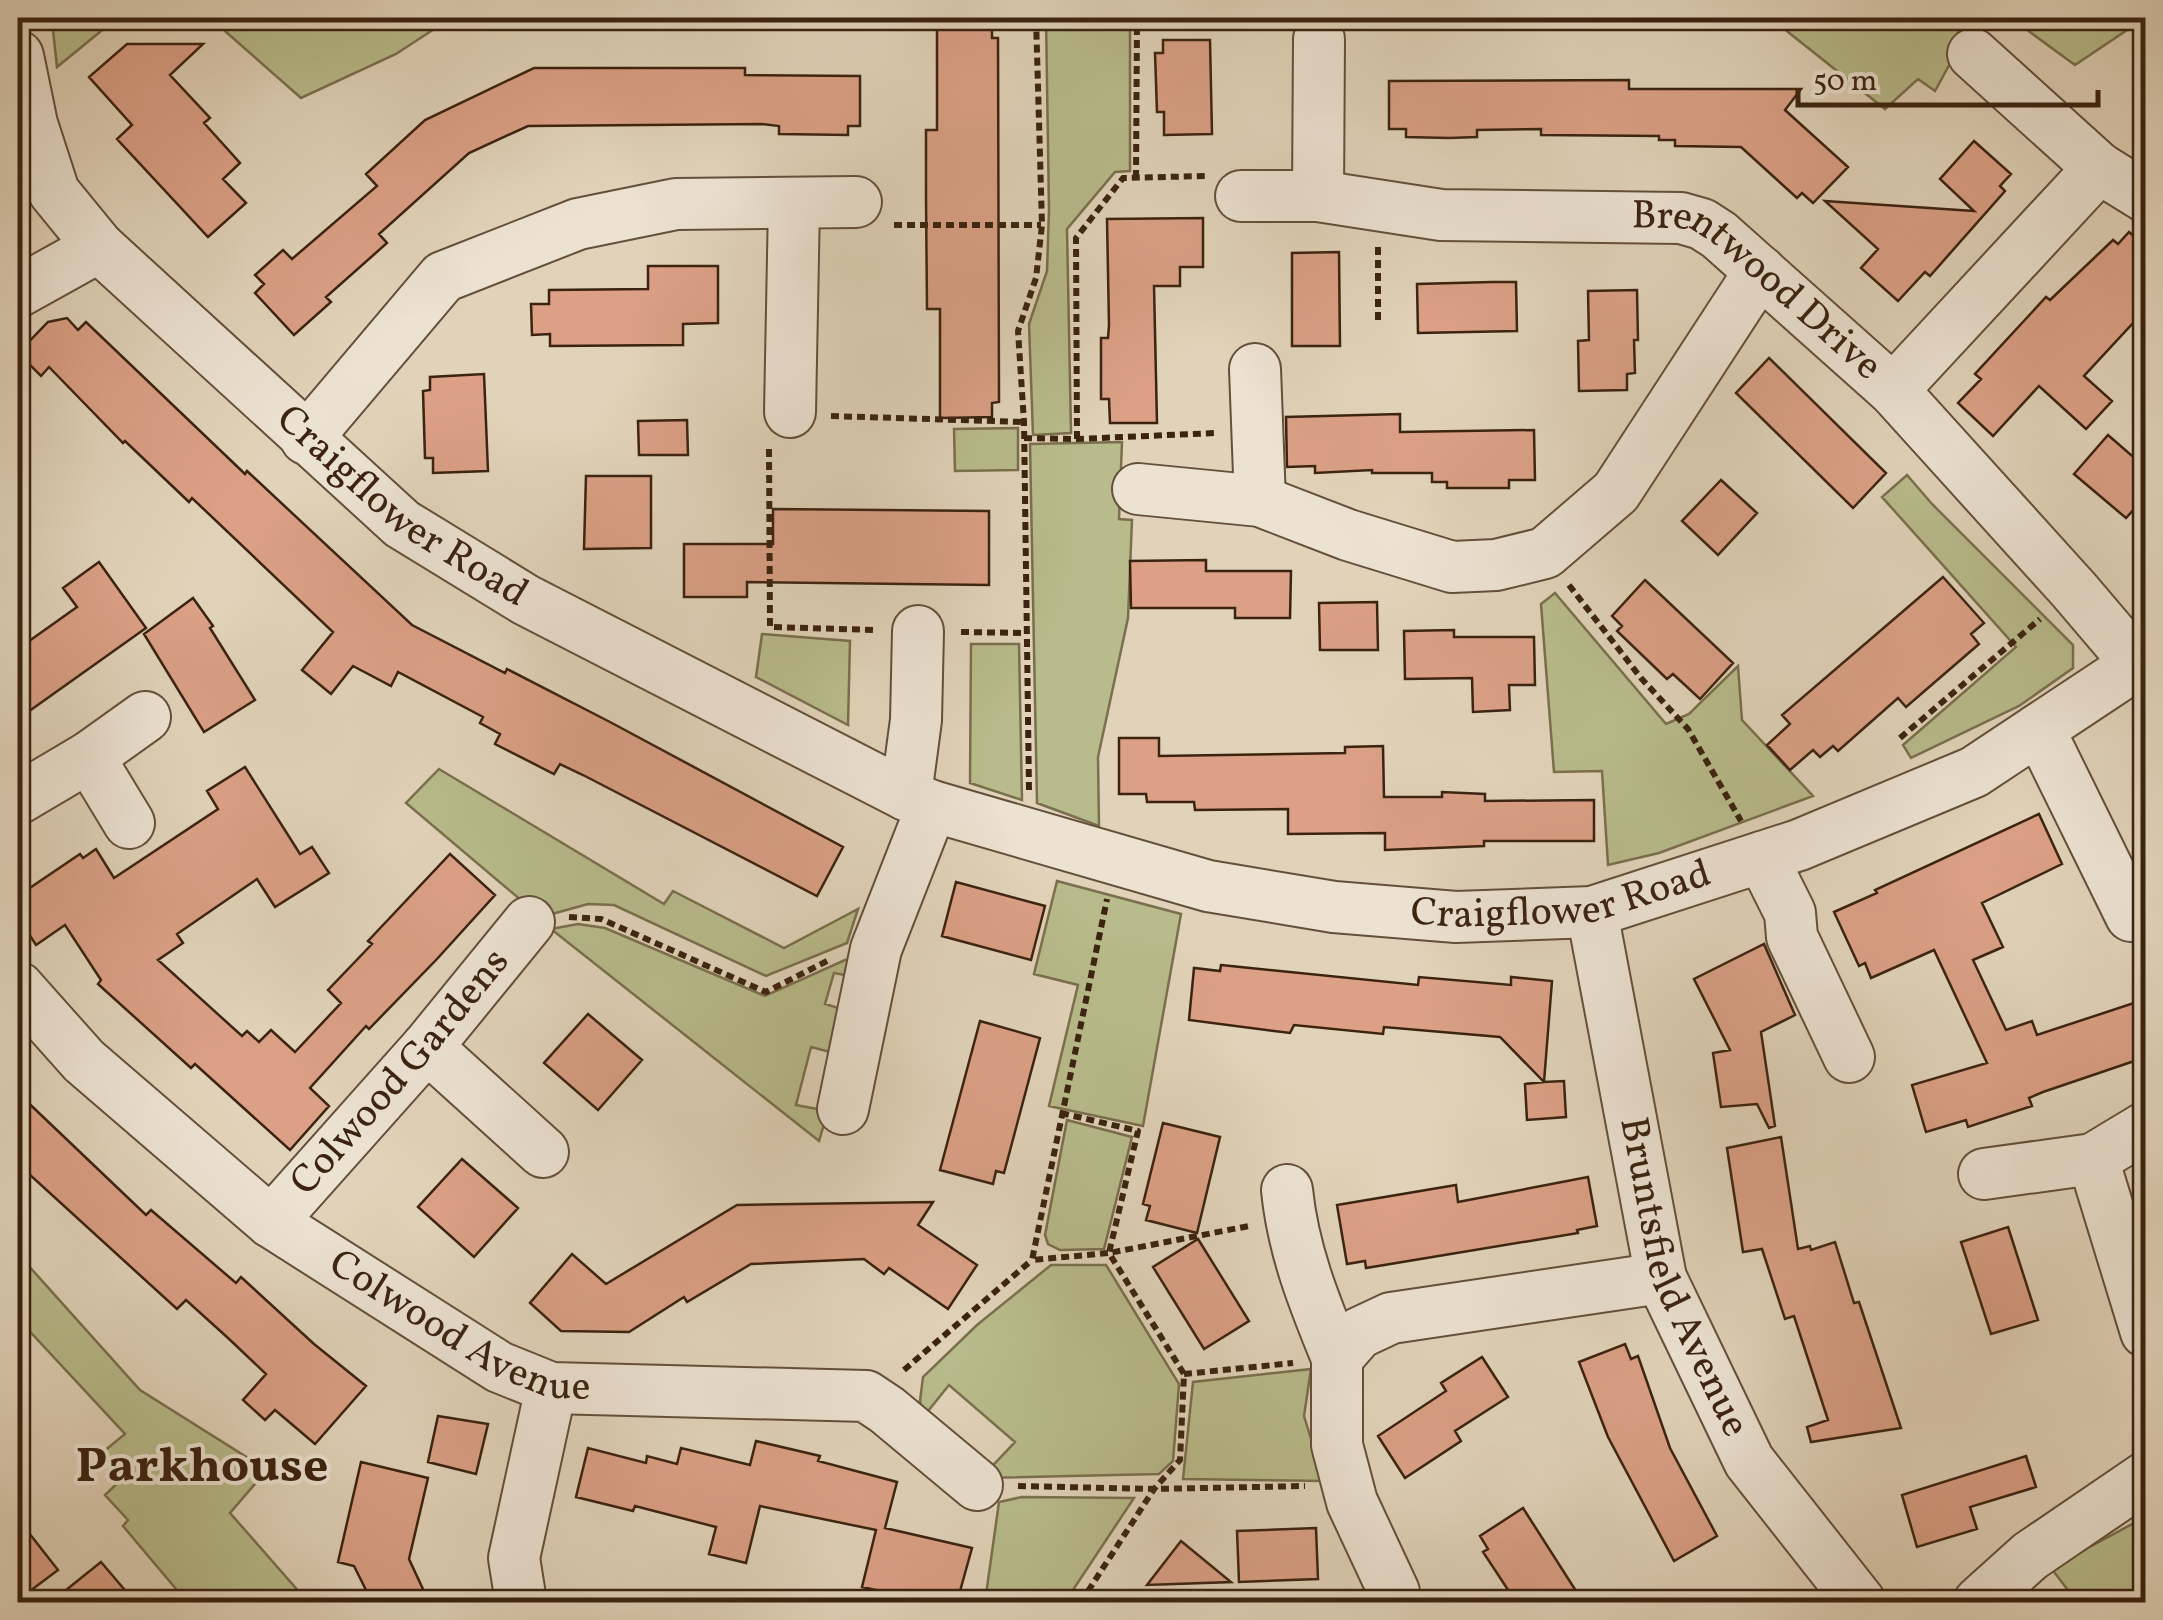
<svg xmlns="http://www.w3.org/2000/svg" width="2163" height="1620" font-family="Vollkorn,serif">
	<rect width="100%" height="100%" fill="#e1d3b9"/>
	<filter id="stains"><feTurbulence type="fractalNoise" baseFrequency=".002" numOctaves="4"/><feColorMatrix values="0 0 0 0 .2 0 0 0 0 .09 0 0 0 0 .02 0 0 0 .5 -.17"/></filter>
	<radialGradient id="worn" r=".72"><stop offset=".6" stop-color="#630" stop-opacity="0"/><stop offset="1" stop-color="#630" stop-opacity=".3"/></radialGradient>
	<path fill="#b8bb8b" stroke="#7a6f4e" stroke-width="2.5" d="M55 18H117L57 67 52 21Z
		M221 18H451L396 54 301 98 225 31Z
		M1046 18H2145L2075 65 2012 19 1965 36 1935 91 1918 79 1885 109 1783 28 1130 21V171L1115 172 1067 229 1071 433 1033 435 1029 324 1047 271 1049 209Z
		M1018 428V470L955 471 954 429Z
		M1122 442 1119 519 1132 520 1128 618 1098 757 1099 826 1037 803 1030 444Z
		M1907 475 1932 504 2073 645V668L2019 706 1911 758 1903 745 2016 647 1882 497Z
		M1555 593 1666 724 1689 714 1738 666 1742 720 1813 796 1659 853 1608 865 1602 771 1554 772 1541 604Z
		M762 634 850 641 848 725 756 677Z
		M971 644H1019L1022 800 970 783Z
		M439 769 664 904 673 891 784 948 858 909 847 943 766 976 614 905 588 904 541 917 406 803Z
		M1057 881 1181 914 1143 1126 1049 1106 1078 985 1034 974Z
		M578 924 605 928 765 996 845 960 863 958 861 978 834 973 825 1004 855 1013 842 1055 811 1047 796 1105 828 1111 819 1141 551 929Z
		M1067 1120 1132 1137 1104 1249 1060 1250 1048 1244 1045 1235Z
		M18 1254 140 1390 267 1470 230 1513 308 1602H187L123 1526 128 1520 105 1495 125 1476 103 1452 125 1434 21 1322 18 1325Z
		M1051 1265H1106L1179 1384 1173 1461 1159 1474 981 1478 1015 1442 949 1385 924 1416 920 1401 923 1377 977 1325Z
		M1311 1369 1304 1416 1324 1481 1183 1479 1193 1382Z
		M1022 1497 1134 1498 1065 1602H985L999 1502Z
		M2145 1517V1602H2077L2051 1568Z"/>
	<path fill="#dba086" stroke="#3b2310" stroke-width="2.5" d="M937 23H992V38H998L999 402 992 403V417L940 418V309H927L926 197V130H937Z
		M1163 40H1210L1212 134 1164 135V112H1157L1155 53H1163Z
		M127 44H203L170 75 210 118 204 123 240 163 223 179 246 203 208 237 117 139 132 125 89 77Z
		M534 68H745V75L860 76V126H848V135L779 134V126L762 124 528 126 469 153 379 234 387 243 326 297 331 302 294 335 255 293 264 284 255 275 283 250 292 259 377 186 366 174 425 120Z
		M1629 80V89H1801L1785 110 1848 167 1813 203 1802 193 1797 198 1741 147 1675 146V140H1659V136L1541 135V129L1477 130V137L1449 138 1406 137V129H1389V81Z
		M1974 141 2011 174 2000 186 2005 191 1930 276 1925 272 1898 301 1861 268 1878 249 1825 201 1974 211 1940 179Z
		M1203 218V267H1180V286H1154L1157 423H1110L1109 399H1101V338H1108L1109 325 1107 219Z
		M2129 232 2146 247V309L2084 376 2112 401 2086 429 2039 386 1993 436 1958 403 1981 379 1975 374 2046 297 2050 300 2113 240 2118 244Z
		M1339 252 1340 346H1292V253Z
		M648 266H718V323L683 324V345L550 346V334L532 335 531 304H549V290L648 289Z
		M1492 282H1516L1517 331 1418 333 1417 284Z
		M1637 290 1638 340H1634L1635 373 1627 374V390L1579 391 1578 341 1589 340 1588 291Z
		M67 318 78 330 86 322 245 474 247 471 412 625 505 673 507 669 610 722 843 847 817 896 583 775 560 764 554 774 495 744 500 734 480 723 483 717 398 672 391 686 353 666 331 694 302 670 333 632 192 498 189 502 125 441 123 443 49 367 41 376 18 353 48 322Z
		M1769 358 1886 473 1853 508 1736 393Z
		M484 374 488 471 433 473V458H425L423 391 430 390V377Z
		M1400 414V432L1534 430 1535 480H1509V488H1447V482H1432V473H1372V470L1315 473V466L1287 467 1286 417Z
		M687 420 688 455H639L638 421Z
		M2108 435 2146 468V496L2126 518 2074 474Z
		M586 476H651V548L584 549Z
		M1721 480 1757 513 1718 555 1682 521Z
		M773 509 989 511V585L747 582V597H684V544H773Z
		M1206 560V571H1291L1290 618H1235V608H1131L1130 561Z
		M99 562 146 628 18 719V649L77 607 63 588Z
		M1943 577 1984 623 1971 634 1979 644 1906 707 1898 698 1838 751 1833 746 1820 757 1813 750 1790 770 1767 745 1790 724 1782 715Z
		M1645 580 1733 663 1700 699 1673 674 1667 679 1617 631 1622 626 1612 616Z
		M193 598 213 626 210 628 255 700 204 732 144 634Z
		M1377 602 1378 650H1320L1319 603Z
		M1454 630V637H1534L1535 685H1509L1510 710 1473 712 1472 678 1405 679 1404 631Z
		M1119 738H1159V756L1345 753V747L1383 746 1384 797H1442V792L1485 794V801L1594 800V841H1484V846L1385 850V833L1288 834V809L1195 810 1194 802H1147L1146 794H1119Z
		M245 767 300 854 312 847 329 873 275 907 257 879 177 934 183 943 158 960 242 1036 247 1031 259 1042 271 1030 295 1052 341 1003 328 990 372 944 368 941 450 854 495 895 437 959 369 1029 366 1026 310 1088 329 1106 290 1150 195 1064 191 1068 98 984 101 980 65 925 36 945 18 917V896L80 854 83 858 96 849 114 878 218 809 207 791Z
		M2039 814 2062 864 1982 903 2003 947 1973 960 2006 1030 2032 1021 2037 1035 2146 999V1057L2043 1092 2029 1098 2032 1106 1968 1127 1966 1120 1926 1132 1912 1085 1987 1063 1934 950 1871 978 1865 963 1859 966 1834 912 1877 893 1875 890Z
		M956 882 1045 906 1031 960 942 936Z
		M1764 944 1795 1015 1761 1032 1775 1126 1769 1128 1757 1104 1721 1107 1713 1053 1730 1050 1694 979Z
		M1221 965 1418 985 1419 977 1511 985V977L1552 981 1544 1082 1564 1081 1566 1117 1527 1120 1525 1084 1544 1082 1500 1037 1384 1027 1383 1034 1294 1025 1290 1033 1189 1020 1194 968 1220 971Z
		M588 1014 642 1060 598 1110 544 1063Z
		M980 1021 1040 1038 1004 1173 996 1171 993 1184 940 1170Z
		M18 1093 146 1215 151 1210 236 1283 241 1277 314 1344 366 1386 315 1444 275 1410 265 1420 243 1400 266 1374 228 1338 186 1300 177 1309 18 1164Z
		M1163 1123 1220 1137 1197 1233 1146 1220 1150 1206 1143 1204Z
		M1781 1137 1798 1249 1810 1246 1811 1250 1835 1242 1854 1303 1859 1302 1901 1428 1811 1442 1807 1427 1828 1420 1794 1316 1785 1319 1762 1249 1743 1252 1727 1148Z
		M462 1159 518 1208 474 1257 418 1207Z
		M1588 1177 1597 1226 1577 1230 1578 1233 1366 1268 1365 1261 1347 1264 1337 1205 1456 1185 1458 1202Z
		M933 1202 918 1225 977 1265 948 1309 889 1268 884 1274 864 1259 751 1264 687 1302 684 1297 629 1332 561 1331 530 1303 572 1254 606 1284 737 1205Z
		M2008 1227 2038 1320 1991 1334 1961 1242Z
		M1198 1239 1249 1321 1204 1349 1153 1267Z
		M1625 1344 1631 1359 1638 1356 1670 1448 1717 1536 1674 1561 1608 1437 1579 1362Z
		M1482 1357 1508 1397 1455 1431 1461 1441 1405 1478 1378 1436 1446 1391 1441 1383Z
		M438 1416 488 1424 476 1474 428 1462Z
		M756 1441 820 1456 818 1461 897 1482 885 1528 972 1548 957 1602H931L862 1587 876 1530 760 1506 746 1563 709 1554 716 1527 635 1506 633 1511 576 1497 588 1448 646 1463 647 1456 677 1464 681 1448 750 1465Z
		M2026 1456 2036 1487 1970 1507 1977 1529 1917 1547 1902 1495Z
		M361 1462 428 1478 409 1559 429 1602H372L354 1566 338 1562Z
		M1523 1508 1576 1591 1559 1602H1516L1483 1552 1488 1549 1480 1536Z
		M18 1519 58 1570 18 1600Z
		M1316 1528 1318 1579 1239 1582 1237 1531Z
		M1181 1541 1231 1582 1147 1585Z
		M101 1562 135 1602H51Z"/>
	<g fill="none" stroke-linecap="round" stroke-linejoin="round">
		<g stroke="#644f3a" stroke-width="54">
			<g id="minor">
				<path d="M1973 54 2099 168 2146 197"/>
				<path id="s1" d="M18 56 32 124 54 192 99 247 402 524 526 600 906 795 932 806 1208 886 1334 907 1456 917 1592 912 1799 845 1974 772 2146 658"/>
				<path id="s2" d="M1241 196H1318L1441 215 1681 218 1702 224 1719 235 1893 390 2074 590 2137 664"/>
				<path d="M1318 196 1319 39"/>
				<path d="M18 292 99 247"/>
				<path d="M1255 369 1260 501"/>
				<path d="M1893 390 2099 168"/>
				<path d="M790 412 794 205"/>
				<path d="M306 439 443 277 578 224 676 204 856 202"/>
				<path d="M1138 489 1260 501 1348 535 1452 567 1496 565 1545 553 1616 492 1760 271"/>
				<path d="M2039 729 2131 916"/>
				<path d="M89 757 129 823"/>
				<path d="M906 795 916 720 918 631"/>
				<path d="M18 799 89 757 145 717"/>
				<path d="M1762 857 1790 913 1792 937 1849 1057"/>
				<path id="s3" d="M1592 912 1661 1278 1749 1461 1860 1602"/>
				<path id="s4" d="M18 987 84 1061 271 1222 499 1367 551 1388 866 1396 887 1410 977 1485"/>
				<path d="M427 1047 543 1152"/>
				<path d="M843 1109 876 949 932 806"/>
				<path d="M2093 1159 2146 1332"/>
				<path d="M1984 1174 2093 1159 2146 1127"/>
				<path d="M1287 1190C1293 1250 1314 1302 1337 1358"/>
				<path id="s5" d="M271 1222 427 1047 529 922"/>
				<path d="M521 1602 514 1558 551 1388"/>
				<path d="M1394 1602V1592L1352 1502 1337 1445V1358L1359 1333 1391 1318 1661 1278"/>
				<path d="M1979 1602 2030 1556 2146 1477"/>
			</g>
		</g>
		<path stroke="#3b2310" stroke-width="6" stroke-dasharray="8 5" stroke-linecap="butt" d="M1136 178 1137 18
			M894 225H1041
			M1378 320V246
			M831 416 1024 422
			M1024 438 1077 439 1216 433
			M1077 439 1076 238 1123 178 1206 176
			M769 449 770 627 874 630
			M1569 585 1641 678 1688 729 1741 821
			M961 632 1026 633
			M1900 738 2040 619
			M1029 790 1024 422 1018 331 1036 278 1042 225 1036 18
			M569 917 601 919 766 992 829 960
			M1061 1113 1138 1131 1109 1253 1249 1226
			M904 1370 1032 1260
			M1184 1374 1293 1363
			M1018 1486 1154 1489 1305 1486
			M1081 1602 1154 1489 1180 1460 1184 1374 1109 1253 1032 1260 1107 899"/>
		<use href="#minor" stroke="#ece2d2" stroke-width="50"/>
	</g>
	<g text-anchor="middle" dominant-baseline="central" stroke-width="8" stroke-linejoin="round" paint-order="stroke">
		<g font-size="40" fill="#3b2310" stroke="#ece2d2">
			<text stroke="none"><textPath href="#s2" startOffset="542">Brentwood Drive</textPath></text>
			<text stroke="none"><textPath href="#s1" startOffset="612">Craigflower Road</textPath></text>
			<text stroke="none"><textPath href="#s1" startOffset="1868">Craigflower Road</textPath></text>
			<text stroke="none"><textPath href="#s5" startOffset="198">Colwood Gardens</textPath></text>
			<text stroke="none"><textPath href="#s3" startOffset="378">Bruntsfield Avenue</textPath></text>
			<text stroke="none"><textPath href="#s4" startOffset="565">Colwood Avenue</textPath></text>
		</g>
		<g font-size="50" font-weight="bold" fill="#3b2310" stroke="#ece2d2">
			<text x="202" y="1468">Parkhouse</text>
		</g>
	</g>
	<rect width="2163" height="1620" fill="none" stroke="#e1d3b9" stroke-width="60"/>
	<rect x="20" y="20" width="2123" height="1580" fill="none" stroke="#3b2310" stroke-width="5"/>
	<rect x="30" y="30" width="2103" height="1560" fill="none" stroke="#3b2310" stroke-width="2.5"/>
	<path d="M1798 90v15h300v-15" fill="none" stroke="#3b2310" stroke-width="5"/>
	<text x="1813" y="90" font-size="30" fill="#3b2310" stroke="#ece2d2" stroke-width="8" paint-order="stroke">50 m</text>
	<rect width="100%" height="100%" filter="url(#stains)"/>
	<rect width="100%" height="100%" fill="url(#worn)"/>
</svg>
